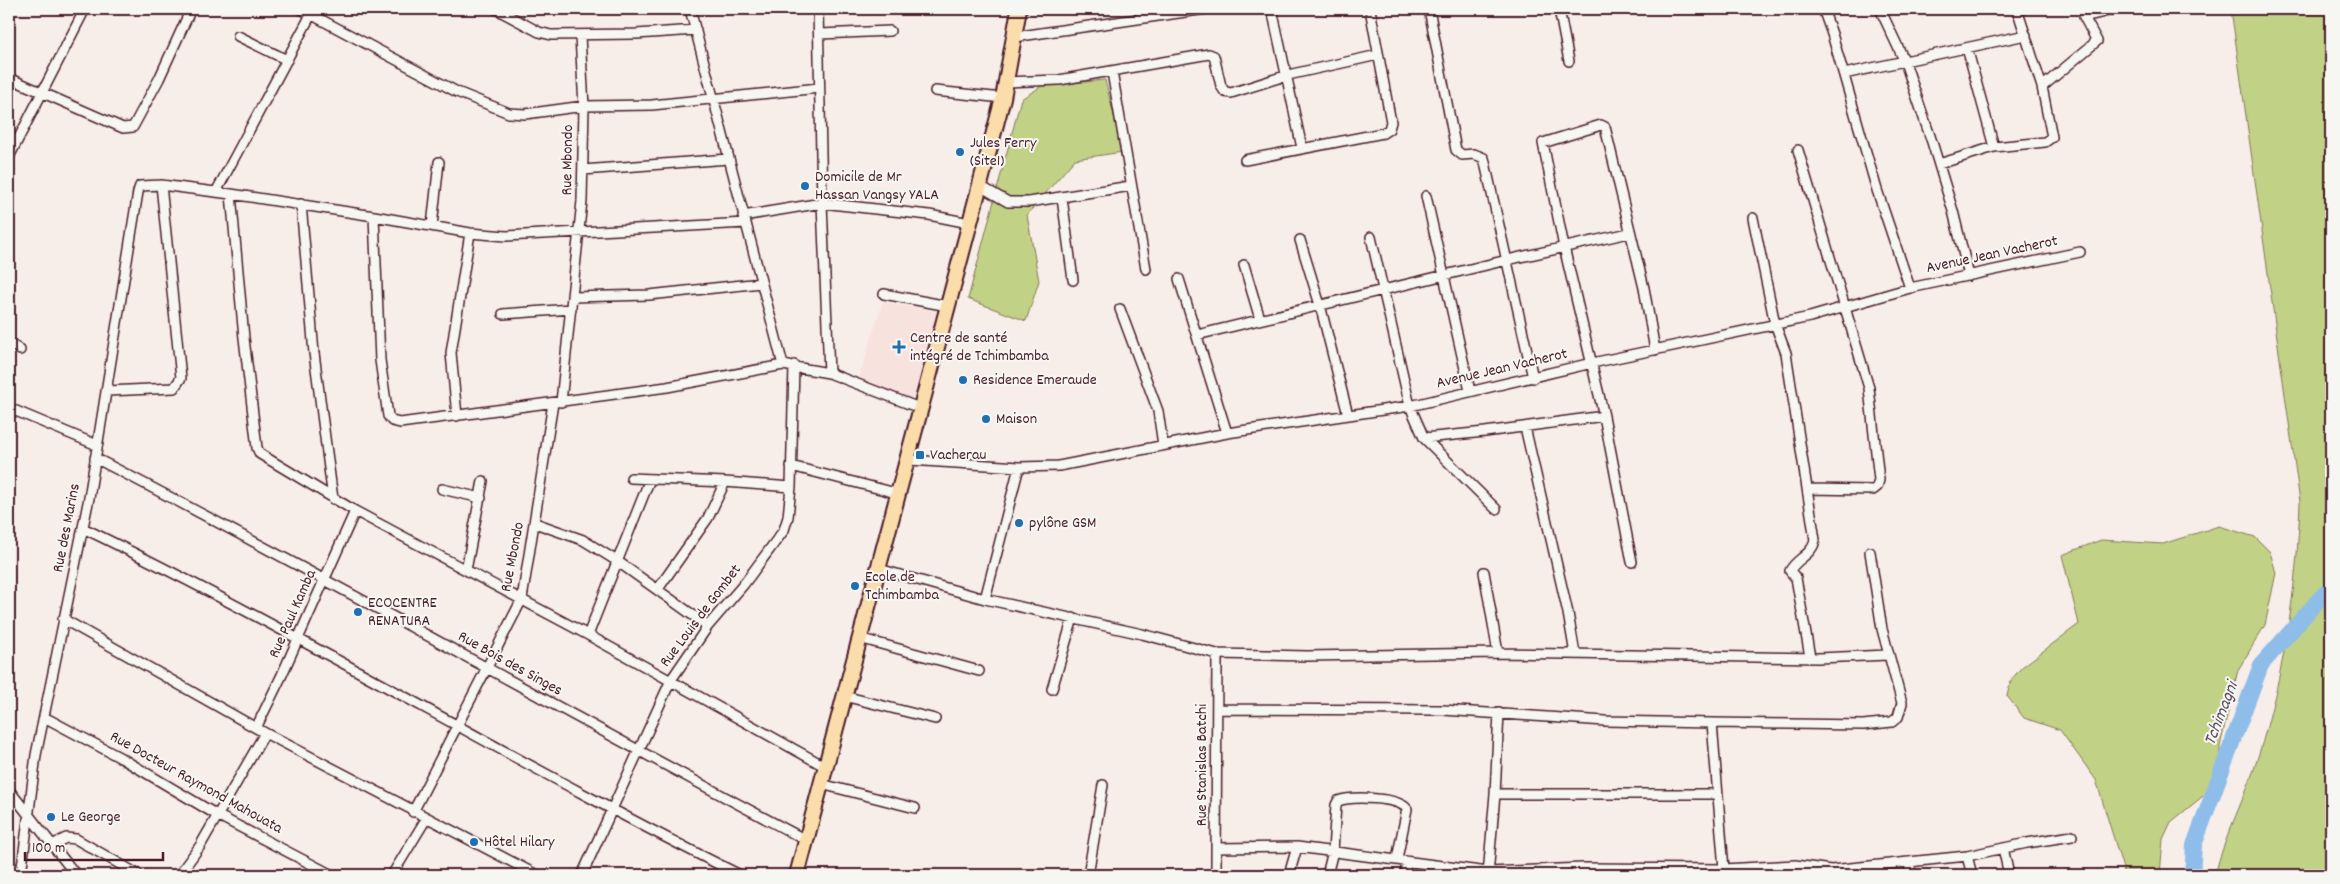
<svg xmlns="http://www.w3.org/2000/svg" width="2340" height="884" font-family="Dekko,sans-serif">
	<rect width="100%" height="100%" fill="#f7ede9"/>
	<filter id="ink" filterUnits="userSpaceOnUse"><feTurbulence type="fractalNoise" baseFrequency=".02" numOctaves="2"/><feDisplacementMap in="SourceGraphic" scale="10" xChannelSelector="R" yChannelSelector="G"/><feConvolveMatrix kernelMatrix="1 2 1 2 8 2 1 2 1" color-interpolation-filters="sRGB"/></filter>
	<g filter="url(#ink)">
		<path fill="#f8e2de" d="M883 302 940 312 913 398 858 381Z"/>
		<path fill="#c1d186" stroke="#867858" d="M2231 9H2331V875H2215C2225 834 2246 797 2258 757 2284 674 2297 588 2300 502Z
			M1105 80 1123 152 1075 159 1027 215 1039 281 1026 321 968 299 1021 99 1042 86Z
			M2219 526 2255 537 2270 552 2276 573 2265 625 2238 670 2220 746V775L2208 792 2171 822 2163 839 2160 875H2125L2096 780 2060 730 2024 718 2007 696 2011 680 2022 667 2079 624 2062 555 2101 540 2163 544Z"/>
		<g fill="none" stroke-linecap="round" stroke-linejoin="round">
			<path stroke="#8fbde9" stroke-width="16" d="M2192 875 2194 845 2261 665 2323 595 2331 589"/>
			<g stroke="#4a1f2b" stroke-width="12">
				<path id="minor" d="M301 9 457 92 509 113 525 114 584 106 652 105 819 88
					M496 9 539 32 551 35 636 34 696 30
					M690 9 783 365
					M818 9 822 203 829 373
					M1272 9 1302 148
					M1429 9 1456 150 1462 155 1474 154 1484 158 1533 378
					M1559 9 1569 61
					M1823 9 1832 34 1877 190 1910 288
					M1880 9 1905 62 1932 142 1953 211 1969 276
					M820 34 890 31
					M238 36 287 60
					M1014 37 1206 9
					M1967 48 1994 147
					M1112 72 1146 269
					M1844 74 2026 35
					M9 78 123 128 133 127 159 79 191 9
					M1006 82 1059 80 1209 54 1214 56 1221 86 1225 92 1231 93 1288 75 1378 55
					M2042 87 2097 41 2084 17 2117 9
					M935 91 1003 98
					M1798 150 1869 388 1879 480 1877 487 1873 490 1808 489
					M9 157 85 9
					M1245 160 1383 133 1389 129 1391 122 1370 9
					M1939 164 1994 147 2045 142 2052 137 2042 87 2017 9
					M583 170 728 159
					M980 186 1008 202H1029L1131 186
					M216 192 314 9
					M231 194 244 338 257 448 260 454 355 511 588 635 826 767
					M1426 196 1470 391
					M1062 198 1073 280
					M301 204 314 353 333 499
					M374 216 380 360 388 416 392 421 400 423 667 387 783 365 829 373 922 409
					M743 216 822 203 929 215 969 223
					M1753 218 1775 324 1786 353 1815 540C1812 556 1796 558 1790 571L1796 578 1810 657
					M432 226 439 162
					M1371 237 1410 406 1424 438 1496 509
					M1300 240 1320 305 1348 415
					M1244 265 1260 319
					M1179 279 1227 433
					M884 294 948 306
					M572 297 649 295 761 283
					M1120 309 1158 411 1163 445
					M503 314 571 309
					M1197 335 1507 260 1629 233
					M9 343 20 350
					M107 391 174 388 181 378 161 185
					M561 402 582 201 584 106 580 36
					M9 408 97 445
					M457 416 451 353 470 233
					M1525 427 1568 613 1575 654
					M1424 438 1485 432 1604 416
					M95 458C334 581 568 715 806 840
					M909 460 1019 467 1059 466 1227 433 1410 406 1592 363 1810 317 1910 288 2080 252
					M791 466 900 494
					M631 478 725 482 791 487
					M442 489 481 498
					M535 523 583 540 617 561 708 626
					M83 528C306 636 518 765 740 875
					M1632 562 1604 416 1564 247 1543 143 1601 125 1605 127 1644 288 1655 350
					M879 569 985 599 1142 634 1217 654 1307 656 1498 653 1818 658 1888 655
					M466 570 483 481
					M1484 572 1498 653
					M658 589 708 518 725 482
					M985 599 1019 467
					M63 619 265 733 537 875
					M588 635 650 479
					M859 638 979 671
					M1052 689 1073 618
					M844 696 935 719
					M1217 709 1443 710 1605 721 1712 723 1863 725 1892 722 1898 717 1902 703 1882 629 1870 552
					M44 717 121 758 217 815 332 875
					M1712 723 1724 869
					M256 728 281 677 355 511
					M821 784 915 808
					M9 790 76 875
					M1495 794H1717
					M413 812 522 599 553 403
					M52 845 66 838 76 839 139 875
					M1216 848 1297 847 1488 872 1583 868 1724 869 1795 865 1831 870 1967 856 2027 843 2072 836
					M2003 848 2009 875
					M1967 856 1972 875
					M1909 862 1911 875
					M9 863 18 875
					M21 875 36 755 89 498 138 192 140 186 161 185 231 194 374 216 470 233 506 236 746 223
					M179 875 200 846 265 733
					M392 875 426 819
					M582 875 671 680 708 626 744 584 784 530 788 517 791 487 794 365
					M1088 875 1103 785
					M1216 875 1217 654
					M1289 875 1297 847
					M1327 875 1333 851 1336 805 1338 801C1352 796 1399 797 1407 809L1397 859
					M1406 875V861
					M1488 875 1495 794 1499 713"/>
			</g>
			<g stroke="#4a1f2b" stroke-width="18">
				<path id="highway" d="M797 875 1003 98 1019 9"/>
			</g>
			<use href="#minor" stroke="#f6f6f2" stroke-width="9"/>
			<use href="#highway" stroke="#faddab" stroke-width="14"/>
		</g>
	</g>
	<g fill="#1f6fb2" stroke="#f6f6f2" stroke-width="2">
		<circle cx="960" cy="152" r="5"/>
		<circle cx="805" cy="186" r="5"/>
		<path d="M896.5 339.5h5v5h5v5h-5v5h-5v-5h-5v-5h5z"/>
		<circle cx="963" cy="380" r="5"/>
		<circle cx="986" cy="419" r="5"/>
		<rect x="915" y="450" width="10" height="10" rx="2.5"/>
		<circle cx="1019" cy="523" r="5"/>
		<circle cx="855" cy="586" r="5"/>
		<circle cx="358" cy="612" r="5"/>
		<circle cx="51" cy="817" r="5"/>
		<circle cx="474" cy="842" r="5"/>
	</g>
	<g text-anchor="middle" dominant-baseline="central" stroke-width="4" stroke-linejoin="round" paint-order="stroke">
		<g font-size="16" fill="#4a1f2b" stroke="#f6f6f2" text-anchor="start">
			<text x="970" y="143">Jules Ferry<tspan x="970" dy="18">(Site1)</tspan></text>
			<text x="815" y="177">Domicile de Mr<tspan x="815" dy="18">Hassan Vangsy YALA</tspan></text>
			<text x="910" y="338">Centre de santé<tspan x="910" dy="18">intégré de Tchimbamba</tspan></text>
			<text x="973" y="380">Residence Emeraude</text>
			<text x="996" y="419">Maison</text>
			<text x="930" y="455">Vacherau</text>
			<text x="1029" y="523">pylône GSM</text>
			<text x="865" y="577">Ecole de<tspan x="865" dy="18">Tchimbamba</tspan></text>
			<text x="368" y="603">ECOCENTRE<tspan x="368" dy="18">RENATURA</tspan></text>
			<text x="61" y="817">Le George</text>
			<text x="484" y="842">Hôtel Hilary</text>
		</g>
		<g font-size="16" fill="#4a1f2b" stroke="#f6f6f2">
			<text transform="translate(568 160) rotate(-89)">Rue Mbondo</text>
			<text transform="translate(1992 255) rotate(-12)">Avenue Jean Vacherot</text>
			<text transform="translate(1502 369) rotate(-13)">Avenue Jean Vacherot</text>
			<text transform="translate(67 528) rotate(-79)">Rue des Marins</text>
			<text transform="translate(513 557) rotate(-79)">Rue Mbondo</text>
			<text transform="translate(293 614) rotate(-66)">Rue Paul Kamba</text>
			<text transform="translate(701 616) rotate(-53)">Rue Louis de Gombet</text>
			<text transform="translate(510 664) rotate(29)">Rue Bois des Singes</text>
			<text transform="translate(1202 765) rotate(-90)">Rue Stanislas Batchi</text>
			<text transform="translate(196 783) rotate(29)">Rue Docteur Raymond Mahouata</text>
		</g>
		<g font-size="18" font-style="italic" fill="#5f4e64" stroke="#f6f6f2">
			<text transform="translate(2222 714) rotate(-69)">Tchimagni</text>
		</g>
	</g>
	<rect width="2340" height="884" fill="none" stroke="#f6f6f2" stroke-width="30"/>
	<rect x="15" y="15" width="2310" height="854" fill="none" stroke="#4a1f2b" stroke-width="2" filter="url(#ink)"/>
	<path d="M25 852v8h138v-8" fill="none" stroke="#4a1f2b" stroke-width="2.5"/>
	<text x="32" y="852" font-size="15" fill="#4a1f2b" stroke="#f6f6f2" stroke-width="4" paint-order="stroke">100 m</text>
</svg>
